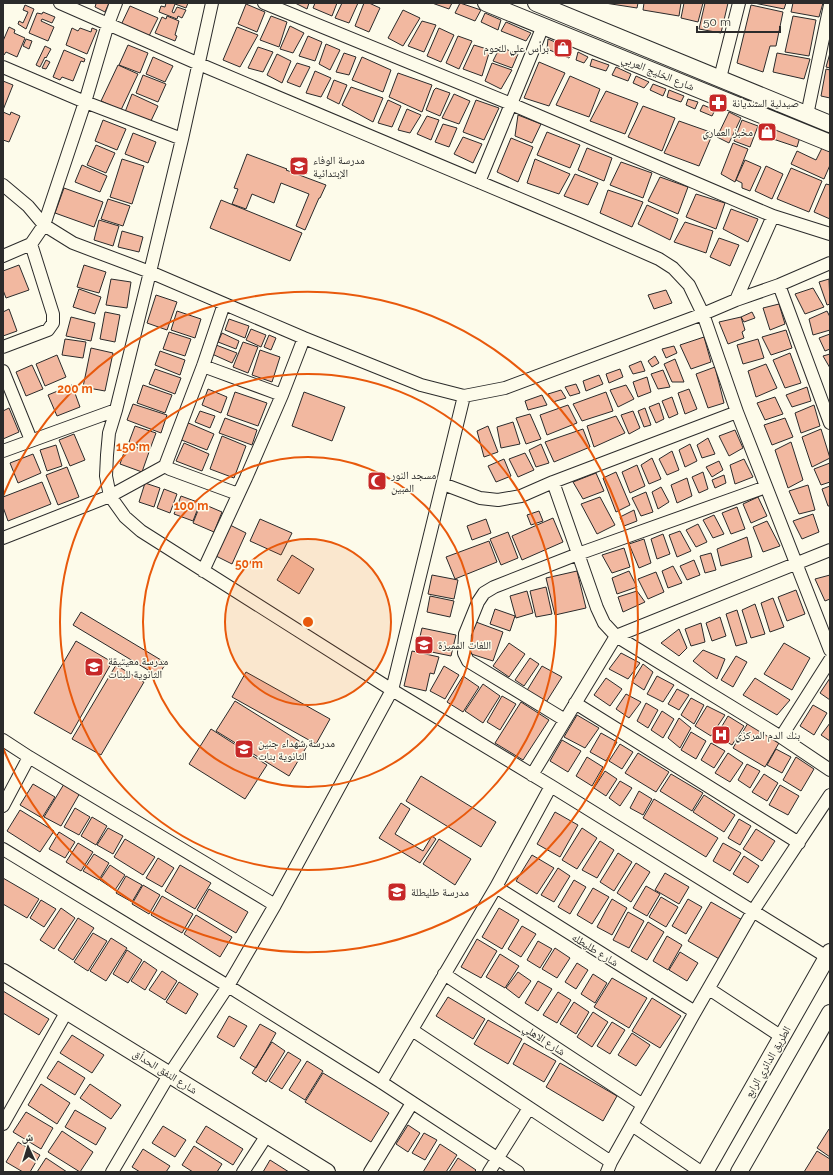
<svg xmlns="http://www.w3.org/2000/svg" width="833" height="1175" font-family="Raleway,'Noto Naskh Arabic',sans-serif">
	<rect width="100%" height="100%" fill="#fdfbea"/>
	<path fill="#f2b8a0" stroke="#2b2b2b" d="M93 3H109L105 12 95 7 96 4Z
		M166 3H188L186 8 175 4 172 12 174 13 177 7 186 10 182 18 178 16 177 19 159 12 161 6 165 7Z
		M295 3H309L307 9Z
		M315 3H337L332 16 313 8Z
		M342 3H358L349 23 335 18Z
		M364 3H369L380 8 369 32 355 26Z
		M432 3H452L449 9Z
		M460 3 481 10 475 21 455 13Z
		M605 3H638L637 8Z
		M644 3H681L679 16 643 10Z
		M684 3H703L698 22 681 18Z
		M705 3H728L721 33 699 29Z
		M754 3H786L784 9Z
		M793 3H823L819 17 791 12Z
		M246 4 265 12 257 32 238 24Z
		M25 5 34 9 26 29 18 24 19 21 23 23 28 12 23 10Z
		M751 5 783 12 776 46H770L763 72 737 63Z
		M130 6 158 18 148 38 121 25Z
		M403 10 420 18 403 46 388 38Z
		M43 12 55 17 52 23 42 19 41 21 54 27 48 41 29 33 37 13 42 14Z
		M485 13 501 20 498 30 481 22Z
		M167 16 179 21 175 35 177 36 175 41 155 33 162 17 166 19Z
		M271 16 287 22 279 47 260 40Z
		M793 16 816 20 809 56 785 52Z
		M422 21 436 25 424 52 408 46Z
		M506 22 531 33 526 41 501 31Z
		M290 26 304 33 293 53 280 49Z
		M9 27 15 30 14 33 25 38 17 57 6 52 4 55H3V41Z
		M237 27 258 35 240 67 223 60Z
		M72 28 78 31 80 28 91 32 92 28 97 30 87 54 66 45Z
		M439 28 454 35 441 62 427 56Z
		M308 36 322 42 315 61 299 56Z
		M458 36 472 41 459 69 446 63Z
		M26 39 32 41 29 49 23 46Z
		M548 39 572 49 569 58 547 49Z
		M326 44 340 50 330 70 319 64Z
		M128 45 148 53 140 73 119 65Z
		M474 45 490 50 482 76 463 69Z
		M45 46 51 49 46 58 45 57 40 67 36 65Z
		M258 47 273 52 263 72 248 68Z
		M500 47 518 54 512 68 493 61Z
		M64 50 85 59 84 62 81 61 73 81 62 77 60 80 53 77Z
		M578 52 588 57 584 63 576 60Z
		M344 53 356 57 349 75 336 72Z
		M777 53 810 59 804 79 773 72Z
		M830 53V68L826 67Z
		M277 54 291 61 282 83 267 75Z
		M153 57 173 66 165 82 146 74Z
		M362 57 391 70 383 92 352 80Z
		M592 59 609 65 606 71 590 66Z
		M46 60 50 62 46 69 42 68Z
		M539 62 565 73 549 106 524 98Z
		M297 63 310 67 300 87 287 82Z
		M492 63 512 70 501 89 485 81Z
		M118 65 138 74 121 110 101 101Z
		M616 67 631 74 628 81 612 75Z
		M826 69 830 70V98L821 96Z
		M315 71 331 78 321 97 306 93Z
		M398 73 432 85 422 112 389 97Z
		M143 75 166 84 158 102 136 93Z
		M570 76 600 89 589 117 556 105Z
		M636 76 649 82 644 88 633 83Z
		M334 80 347 85 339 104 327 98Z
		M3 81 13 85 3 110Z
		M653 84 666 89 663 96 650 90Z
		M351 87 383 98 373 122 342 105Z
		M436 88 450 93 440 116 426 110 434 90Z
		M669 90 684 96 681 102 667 97Z
		M606 91 638 103 625 134 590 121Z
		M132 94 158 106 150 123 125 112Z
		M454 94 470 101 459 124 442 118Z
		M688 99 698 102 695 109 686 105Z
		M388 100 401 106 392 127 378 123Z
		M476 100 499 108 484 140 463 132Z
		M703 105 715 110 712 116 700 111Z
		M643 106 675 118 662 151 628 137Z
		M407 109 421 115 410 133 398 130Z
		M3 112 10 115 11 112 20 116 9 142 3 140Z
		M729 112 741 118 729 143 717 137Z
		M518 115 541 124 532 143 515 136Z
		M427 116 439 120 431 140 417 134Z
		M103 120 126 129 117 150 95 141Z
		M742 120 758 126 750 147 734 141Z
		M679 121 713 133 699 166 664 153Z
		M443 124 457 128 449 147 435 142Z
		M767 126 800 137 797 147 761 135Z
		M547 132 580 145 570 168 537 155Z
		M133 133 156 142 148 163 125 154Z
		M463 137 482 144 473 163 454 154Z
		M511 138 533 147 518 182 497 172Z
		M733 143 748 149 735 182 721 174Z
		M96 145 115 153 106 173 87 165Z
		M587 148 612 158 604 181 578 170Z
		M822 148 830 152V165L824 179 791 164 797 151 816 160Z
		M247 154 287 169 286 170 326 185 320 198H319L305 230 296 226 309 194 281 183 274 203 252 194 246 209 232 204 238 189 234 188Z
		M122 159 144 166 132 204 110 197Z
		M535 159 570 174 559 194 527 183Z
		M745 160 761 167 750 191 742 188V183L736 180Z
		M621 162 652 173 643 198 610 185Z
		M82 165 107 176 100 192 75 182Z
		M766 166 783 174 772 199 755 191Z
		M791 168 822 181 809 212 777 199Z
		M575 174 598 183 588 205 564 196Z
		M660 177 688 187 678 214 648 201Z
		M826 184 830 185V219L814 212Z
		M64 188 103 202 94 227 55 213Z
		M608 190 643 202 632 227 600 213Z
		M696 194 725 203 716 229 686 217Z
		M108 199 130 206 123 226 101 219Z
		M221 200 302 233 290 261 210 228Z
		M647 205 678 219 670 240 638 224Z
		M731 209 758 219 748 242 723 229Z
		M99 220 119 226 113 246 94 240Z
		M685 222 713 231 706 253 674 242Z
		M122 231 143 237 139 252 118 247Z
		M719 238 739 245 730 266 710 257Z
		M19 265 29 290 6 298 3 290V271Z
		M84 265 106 272 99 293 77 287Z
		M111 279 131 282 127 308 106 305Z
		M829 279 830 304 827 305 819 282Z
		M813 288 824 307 805 314 795 294Z
		M79 289 101 297 95 314 73 307Z
		M666 290 672 303 654 309 648 295Z
		M156 295 177 302 167 330 147 323Z
		M779 304 785 324 770 330 763 308Z
		M9 309 17 331 3 336V312Z
		M177 311 201 319 195 338 171 330Z
		M827 311 830 317V330L813 335 809 319Z
		M105 312 120 315 115 342 100 339Z
		M752 312 755 318 744 322 741 317Z
		M71 317 95 323 91 341 66 336Z
		M741 317 745 330 742 332 744 338 728 344 719 322Z
		M229 319 249 326 245 338 225 330Z
		M251 329 266 335 261 347 246 340Z
		M786 330 792 348 771 355 762 337Z
		M169 332 191 339 185 356 163 349Z
		M222 333 239 341 236 349 218 342Z
		M830 334V349L825 351 819 338Z
		M269 335 276 338 271 350 264 347Z
		M704 337 711 362 691 369 680 345Z
		M65 339 86 342 83 358 62 355Z
		M758 339 764 358 743 364 737 345Z
		M243 342 258 347 248 373 233 367Z
		M216 345 237 353 232 363 212 354Z
		M674 346 677 353 666 358 662 349Z
		M91 348 113 353 105 391 83 387Z
		M260 350 280 357 272 382 252 375Z
		M160 351 185 360 180 375 155 365Z
		M790 353 801 383 785 388 773 360Z
		M830 354V368L823 356Z
		M57 355 66 377 45 386 36 364Z
		M655 356 659 363 652 367 648 361Z
		M675 359 684 382H672L664 364Z
		M641 361 645 371 633 374 629 366Z
		M766 364 777 388 756 397 748 371Z
		M32 365 43 389 26 396 16 372Z
		M715 367 724 403 708 408 696 374Z
		M155 369 181 378 175 394 149 384Z
		M620 369 623 377 609 383 606 374Z
		M663 370 670 387 658 389 651 374Z
		M599 375 603 384 586 391 583 381Z
		M647 377 651 392 638 397 633 382Z
		M576 384 580 393 570 396 565 387Z
		M72 385 80 407 57 416 48 395Z
		M143 385 172 395 165 413 137 403Z
		M626 385 634 399 618 407 610 390Z
		M807 387 811 401 792 407 786 395Z
		M208 389 227 397 221 413 202 405Z
		M689 389 697 409 685 414 678 393Z
		M561 390 566 398 553 402 548 394Z
		M235 392 267 403 258 426 227 415Z
		M304 392 345 407 332 441 292 426Z
		M606 392 613 411 582 421 573 404Z
		M542 395 547 405 528 410 525 401Z
		M672 397 678 414 669 418 662 401Z
		M775 397 783 414 765 420 757 403Z
		M659 403 664 419 656 423 649 407Z
		M133 404 167 415 161 433 127 420Z
		M568 405 577 423 547 435 540 415Z
		M814 405 820 426 801 433 795 413Z
		M9 408 19 432 3 439V411Z
		M645 408 651 425 644 427 638 411Z
		M200 411 215 416 210 428 195 422Z
		M633 411 640 428 629 434 621 415Z
		M530 414 541 439 526 444 516 418Z
		M616 416 625 433 594 447 587 426Z
		M225 418 257 430 252 445 219 433Z
		M785 418 793 437 772 445 764 425Z
		M186 422 214 434 207 450 179 439Z
		M513 422 520 444 501 448 497 427Z
		M135 426 156 433 150 449 129 442Z
		M488 426 498 452 484 457 477 431Z
		M583 429 590 447 554 462 545 442Z
		M821 429 830 458 812 467 802 437Z
		M735 430 743 448 729 456 719 436Z
		M74 434 85 460 70 466 59 440Z
		M222 436 246 446 234 478 210 469Z
		M708 438 715 454 702 458 697 445Z
		M791 442 803 480 788 488 775 450Z
		M184 443 209 454 202 471 176 461Z
		M127 444 149 452 142 472 120 464Z
		M541 444 549 463 536 467 529 450Z
		M690 444 697 461 685 467 679 450Z
		M56 445 62 466 47 471 40 450Z
		M672 451 679 470 667 475 659 459Z
		M525 453 534 470 518 477 509 459Z
		M33 454 41 473 18 483 10 463Z
		M652 458 661 479 649 484 641 465Z
		M504 459 511 476 496 482 488 466Z
		M744 459 753 477 735 484 730 465Z
		M719 461 723 470 712 477 706 467Z
		M830 463V482L821 485 814 469Z
		M637 465 645 486 630 493 622 472Z
		M67 467 79 497 58 505 46 475Z
		M616 472 630 505 616 512 603 478Z
		M703 472 708 489 699 493 692 477Z
		M596 473 604 491 583 499 573 482Z
		M724 475 726 483 715 488 712 480Z
		M687 478 692 496 677 503 671 485Z
		M42 482 51 504 8 521 3 507V497Z
		M145 483 160 488 154 507 139 502Z
		M808 485 815 510 799 514 789 491Z
		M830 486V506H828L822 489Z
		M661 487 669 502 658 509 652 492Z
		M164 489 177 494 170 513 157 508Z
		M646 492 653 512 641 516 632 498Z
		M181 496 200 503 193 521 174 514Z
		M600 497 615 525 597 534 581 504Z
		M758 497 767 516 751 523 743 504Z
		M201 503 222 512 214 532 193 523Z
		M737 507 745 529 731 534 722 513Z
		M634 510 637 521 624 526 620 517Z
		M539 511 543 521 531 525 527 515Z
		M813 514 819 532 802 539 793 521Z
		M714 515 724 534 713 538 703 520Z
		M553 518 563 542 522 560 512 536Z
		M260 519 292 533 281 555 250 541Z
		M486 519 491 533 472 540 467 526Z
		M767 521 780 546 763 552 753 527Z
		M228 524 246 533 232 564 214 555Z
		M698 524 707 542 696 547 686 530Z
		M680 531 691 551 677 557 669 535Z
		M508 532 518 558 501 565 490 539Z
		M663 534 670 554 657 559 651 539Z
		M747 537 752 557 721 566 717 549Z
		M644 539 651 563 639 568 629 544Z
		M489 541 497 562 455 579 446 557Z
		M624 548 630 567 612 573 602 555Z
		M711 553 716 570 705 573 700 556Z
		M292 555 314 569 299 594 277 580Z
		M694 560 700 575 687 580 680 566Z
		M673 566 682 583 668 588 662 571Z
		M577 571 586 608 555 615 546 578Z
		M629 571 637 587 617 594 612 578Z
		M656 572 664 592 648 599 638 579Z
		M432 575 458 580 454 599 428 594Z
		M830 575V599L825 601 815 579Z
		M546 587 552 614 536 617 530 591Z
		M796 590 805 614 787 621 778 597Z
		M527 591 533 613 516 618 510 596Z
		M637 591 645 602 623 612 618 597Z
		M430 596 454 601 450 617 427 612Z
		M773 598 784 627 770 632 761 603Z
		M755 604 765 634 751 638 742 610Z
		M495 609 515 616 510 631 490 624Z
		M737 610 747 643 736 646 726 614Z
		M81 612 166 663 158 676 73 625Z
		M720 617 726 636 712 641 706 623Z
		M476 622 503 632 493 661 465 652Z
		M701 623 705 642 691 646 685 629Z
		M422 628 456 635 451 656 417 649Z
		M679 629 687 648 679 656 661 643Z
		M76 641 112 662 71 734 34 713Z
		M509 643 525 654 509 677 493 666Z
		M784 643 810 658 792 690 764 674Z
		M703 650 725 659 717 679 693 661Z
		M412 651 439 657 434 674 430 673 426 691 404 686Z
		M621 653 640 663 628 679 609 669Z
		M736 656 747 662 733 687 721 680Z
		M530 658 539 664 524 686 515 680Z
		M643 664 653 672 644 690 632 682Z
		M116 665 144 682 101 755 72 739Z
		M444 666 459 675 445 699 430 691Z
		M542 666 562 677 545 704 526 692Z
		M246 672 330 719 316 744 232 697Z
		M463 676 479 687 463 712 447 702Z
		M657 676 674 685 663 702 647 694Z
		M606 678 622 689 610 706 594 695Z
		M755 678 790 700 777 715 743 695Z
		M830 678V700L820 693Z
		M483 684 500 696 483 723 465 711Z
		M677 689 689 695 679 710 668 704Z
		M626 694 641 702 629 718 616 709Z
		M502 696 516 704 500 730 487 722Z
		M691 698 704 705 694 724 681 715Z
		M235 701 307 746 289 776 216 731Z
		M521 702 549 720 523 760 495 743Z
		M646 703 658 710 648 728 637 721Z
		M813 705 827 713 814 735 800 726Z
		M707 706 725 715 711 736 695 726Z
		M662 711 674 719 663 738 651 730Z
		M577 715 599 728 585 748 564 737Z
		M728 716 744 726 732 745 716 736Z
		M679 718 691 728 680 748 668 738Z
		M748 723 779 743 765 767 733 748Z
		M830 723V741L821 735Z
		M211 729 267 765 245 799 189 764Z
		M691 732 706 741 696 759 681 750Z
		M601 733 617 742 606 761 590 752Z
		M562 740 581 751 568 772 550 761Z
		M711 743 725 751 714 768 701 760Z
		M620 744 633 752 622 769 609 761Z
		M776 749 791 757 782 773 767 765Z
		M638 753 669 772 656 792 625 773Z
		M728 753 743 763 730 782 715 773Z
		M587 757 603 767 592 786 576 776Z
		M796 757 814 769 801 791 783 780Z
		M747 764 760 771 750 788 738 780Z
		M605 771 617 779 606 796 594 788Z
		M671 774 703 793 692 811 660 791Z
		M764 774 778 783 767 801 752 792Z
		M421 776 496 822 481 847 406 801Z
		M620 781 632 788 620 806 609 798Z
		M33 784 55 797 42 818 20 805Z
		M64 784 80 793 61 826 44 817Z
		M780 785 799 796 788 815 769 805Z
		M639 791 652 799 643 815 630 808Z
		M704 795 735 815 724 832 693 812Z
		M654 799 718 838 706 857 643 818Z
		M401 803 410 809 395 834 423 851 432 836 436 839 420 863 379 838Z
		M75 808 90 817 79 835 64 827Z
		M20 810 54 831 40 852 7 831Z
		M555 812 578 825 560 857 537 844Z
		M92 817 107 826 96 845 81 836Z
		M739 819 751 826 740 845 728 838Z
		M108 828 123 836 113 854 97 845Z
		M582 828 597 838 577 869 562 860Z
		M756 829 775 841 762 861 743 849Z
		M59 832 75 842 65 858 49 849Z
		M125 839 155 857 143 875 114 857Z
		M439 839 471 859 455 885 423 864Z
		M600 841 614 850 597 878 582 870Z
		M78 843 93 852 81 871 66 862Z
		M723 843 741 853 730 871 713 861Z
		M618 853 632 862 614 891 600 882Z
		M94 854 109 863 99 880 83 871Z
		M532 855 554 868 537 894 516 881Z
		M744 856 759 866 748 883 733 874Z
		M158 858 174 868 162 887 146 878Z
		M636 863 650 872 631 902 617 893Z
		M110 865 125 875 115 890 100 880Z
		M180 865 211 883 195 909 165 891Z
		M558 868 570 876 554 902 541 895Z
		M665 873 689 887 679 904 655 890Z
		M126 876 142 885 132 902 116 893Z
		M3 878 39 899 27 918 3 904Z
		M574 880 586 887 570 914 558 907Z
		M143 885 160 895 149 914 132 904Z
		M646 886 660 894 647 916 633 908Z
		M593 888 609 897 592 924 577 915Z
		M209 889 248 912 236 933 197 910Z
		M162 896 193 914 182 933 151 915Z
		M661 897 678 907 666 927 649 917Z
		M612 899 627 908 612 935 597 927Z
		M688 899 702 907 686 934 672 926Z
		M41 900 56 909 44 927 30 918Z
		M711 902 744 921 721 960 688 941Z
		M61 908 75 918 54 949 40 940Z
		M499 908 519 920 502 949 482 937Z
		M628 912 644 921 629 948 613 940Z
		M196 915 232 937 220 957 184 934Z
		M78 918 94 928 73 960 58 950Z
		M648 922 664 932 647 960 631 951Z
		M522 926 536 934 521 957 508 949Z
		M93 933 107 941 88 971 74 962Z
		M667 936 682 945 668 970 653 961Z
		M111 938 127 948 106 981 90 971Z
		M477 939 497 951 481 978 461 967Z
		M538 941 552 949 540 968 527 960Z
		M555 948 570 958 557 978 542 969Z
		M127 950 142 960 128 983 113 974Z
		M680 952 698 963 687 981 669 970Z
		M500 954 519 966 505 988 486 977Z
		M144 961 157 970 145 990 131 981Z
		M577 963 588 970 576 989 565 982Z
		M162 971 177 981 165 1000 149 990Z
		M518 972 531 981 519 998 506 988Z
		M593 974 607 983 595 1003 581 994Z
		M612 978 647 998 629 1028 594 1007Z
		M538 981 552 989 538 1011 525 1003Z
		M179 982 198 994 186 1014 166 1002Z
		M3 991 49 1019 39 1035 3 1013Z
		M558 992 571 1000 557 1023 543 1015Z
		M448 997 485 1019 473 1039 436 1016Z
		M652 998 681 1016 660 1048 632 1031Z
		M574 1002 589 1012 576 1034 560 1024Z
		M593 1012 608 1022 592 1047 577 1037Z
		M229 1016 247 1026 234 1047 217 1037Z
		M488 1020 522 1039 508 1064 474 1044Z
		M612 1022 625 1030 610 1054 597 1046Z
		M260 1024 276 1033 256 1068 240 1058Z
		M632 1033 650 1045 636 1066 618 1055Z
		M72 1035 104 1055 92 1073 60 1053Z
		M272 1042 285 1051 266 1082 252 1073Z
		M524 1043 556 1061 544 1082 513 1064Z
		M288 1052 301 1060 282 1089 269 1081Z
		M58 1061 85 1078 75 1095 47 1078Z
		M307 1061 323 1071 305 1100 289 1090Z
		M560 1063 617 1096 603 1121 546 1087Z
		M323 1073 389 1113 371 1142 305 1102Z
		M41 1084 70 1103 57 1124 28 1105Z
		M90 1084 121 1105 111 1119 80 1098Z
		M75 1110 106 1128 96 1145 65 1127Z
		M26 1112 53 1128 41 1149 13 1132Z
		M408 1125 420 1133 408 1152 396 1144Z
		M163 1126 186 1140 175 1157 152 1143Z
		M206 1126 243 1149 233 1165 196 1142Z
		M829 1129 830 1130V1157L817 1148Z
		M62 1131 93 1152 80 1172 48 1152Z
		M424 1133 437 1140 425 1160 412 1153Z
		M18 1142 40 1155 30 1172H23L6 1162Z
		M440 1144 457 1155 446 1172H423Z
		M194 1146 222 1164 217 1172H193L182 1165Z
		M143 1149 170 1166 166 1172H140L132 1167Z
		M817 1151 830 1159V1170L829 1172H804Z
		M46 1158 67 1172H37Z
		M458 1158 476 1170 474 1172H449Z
		M270 1160 289 1172H263Z"/>
	<g fill="none" stroke-linecap="round" stroke-linejoin="round">
		<g stroke="#2b2b2b" stroke-width="14">
			<path id="minor" d="M60 3 199 64 579 224 659 259 673 268 689 285 703 314 737 412 830 650
				M212 3 182 139 150 272 116 410 109 433 107 455 106 476 110 496 125 517 141 531 392 690 551 786 827 957
				M264 3 511 104 773 216 830 234
				M3 67 85 102 182 139
				M720 78 739 3
				M807 115 830 5
				M479 182 543 26
				M3 185 28 206 44 225 73 243 150 272 304 338 421 385 464 396 505 388 703 314 736 300 779 285 830 263
				M3 256 31 244 44 225 85 102 108 24 116 3
				M779 285 830 423
				M736 300 773 216
				M224 304 203 366 165 466 170 469 238 494
				M3 347 48 330 53 323V314L31 244
				M203 366 282 395
				M3 371 31 440
				M3 451 116 410
				M553 482 597 608 604 623 616 636 781 737 830 770
				M443 484 480 498 498 500 521 496 553 482 737 412
				M3 538 110 496 165 466
				M203 571 246 478 282 395 304 338
				M575 703 799 843
				M565 720 468 661 464 653 465 634 478 602 484 593 494 587 578 554 766 487
				M781 737 830 660
				M3 740 29 757 275 905
				M532 775 616 636 830 550
				M3 806 29 757
				M3 849 228 986 381 1082 518 1172
				M496 887 695 1012
				M444 974 643 1105
				M709 989 782 1037
				M412 1030 611 1162
				M381 1082 496 887 551 786
				M3 1124 67 1011
				M632 1125 701 1172
				M112 1172 169 1075 228 986 275 905 392 690 464 396
				M243 1172 267 1135
				M370 1172 412 1103
				M489 1172 529 1108
				M607 1172 611 1162 695 1012 753 911 830 795"/>
		</g>
		<g stroke="#2b2b2b" stroke-width="18">
			<path id="major" d="M486 3 830 143
				M536 3 830 124
				M3 972 327 1172
				M705 1172 830 952
				M739 1172 830 1013"/>
		</g>
		<use href="#minor" stroke="#fdfbea" stroke-width="12"/>
		<use href="#major" stroke="#fdfbea" stroke-width="16"/>
	</g>
	<circle cx="308" cy="622" r="83" fill="#e8590c" fill-opacity=".12"/>
	<g fill="none" stroke="#e8590c" stroke-width="2">
		<circle cx="308" cy="622" r="83"/>
		<circle cx="308" cy="622" r="165"/>
		<circle cx="308" cy="622" r="248"/>
		<path d="M3 496A330 330 0 1 1 3 748"/>
	</g>
	<defs>
		<g id="shop-square" transform="scale(1)"><rect x="-9" y="-9" width="18" height="18" rx="4" fill="#c62828" stroke="#fdfbea"/><path d="M-5-2.5h2.3a2.7 3.5 0 0 1 5.4 0H5L5.5 6h-11ZM-1.5-2.5h3a1.5 2.3 0 0 0-3 0Z" fill="#fff"/></g>
		<g id="pharmacy-square" transform="scale(1)"><rect x="-9" y="-9" width="18" height="18" rx="4" fill="#c62828" stroke="#fdfbea"/><path d="M-2-6h4v4h4v4h-4v4h-4v-4h-4v-4h4Z" fill="#fff"/></g>
		<g id="school-square" transform="scale(1)"><rect x="-9" y="-9" width="18" height="18" rx="4" fill="#c62828" stroke="#fdfbea"/><path d="M0-5L7-2L0 1L-7-2ZM-4 1L0 2.5L4 1V4Q0 6-4 4Z" fill="#fff"/></g>
		<g id="mosque-square" transform="scale(1)"><rect x="-9" y="-9" width="18" height="18" rx="4" fill="#c62828" stroke="#fdfbea"/><path d="M3.5-4.9A6 6 0 1 0 3.5 4.9A5 5 0 1 1 3.5-4.9Z" fill="#fff"/></g>
		<g id="hospital-square" transform="scale(1)"><rect x="-9" y="-9" width="18" height="18" rx="4" fill="#c62828" stroke="#fdfbea"/><path d="M-5-5h3v3.5h4V-5h3V5h-3V1.5h-4V5h-3Z" fill="#fff"/></g>
	</defs>
	<g fill-rule="evenodd">
		<use href="#shop-square" x="563" y="48"/>
		<use href="#pharmacy-square" x="718" y="103"/>
		<use href="#shop-square" x="767" y="132"/>
		<use href="#school-square" x="299" y="166"/>
		<use href="#mosque-square" x="377" y="481"/>
		<use href="#school-square" x="424" y="645"/>
		<use href="#school-square" x="94" y="667"/>
		<use href="#hospital-square" x="721" y="735"/>
		<use href="#school-square" x="244" y="749"/>
		<use href="#school-square" x="397" y="892"/>
	</g>
	<g text-anchor="middle" dominant-baseline="central" stroke-width="3" stroke-linejoin="round" paint-order="stroke">
		<g font-size="11" fill="#2b2b2b" stroke="#fdfbea" text-anchor="start">
			<text x="549" y="48" text-anchor="end">برأس علي للحوم</text>
			<text x="732" y="103">صيدلية السنديانة</text>
			<text x="753" y="132" text-anchor="end">مخبز العماري</text>
			<text x="313" y="160">مدرسة الوفاء<tspan x="313" dy="13">الإبتدائية</tspan></text>
			<text x="391" y="475">مسجد النور<tspan x="391" dy="13">المبين</tspan></text>
			<text x="438" y="645">اللغات المميزة</text>
			<text x="108" y="661">مدرسة معيتيقة<tspan x="108" dy="13">الثانوية للبنات</tspan></text>
			<text x="735" y="735">بنك الدم المركزي</text>
			<text x="258" y="743">مدرسة شهداء جنين<tspan x="258" dy="13">الثانوية بنات</tspan></text>
			<text x="411" y="892">مدرسة طليطلة</text>
		</g>
		<g font-size="11" fill="#2b2b2b" stroke="#fdfbea">
			<text transform="translate(658 73) rotate(22)">شارع الخليج العربي</text>
			<text transform="translate(595 950) rotate(32)">شارع طليطله</text>
			<text transform="translate(544 1040) rotate(33)">شارع الاهلي</text>
			<text transform="translate(768 1062) rotate(-60)">الطريق الدائري الرابع</text>
			<text transform="translate(165 1072) rotate(32)">شارع النفق الحدأق</text>
		</g>
	</g>
	<circle cx="308" cy="622" r="6" fill="#e8590c" stroke="#fdfbea" stroke-width="2"/>
	<g font-size="12" text-anchor="middle" font-weight="bold" fill="#e8590c" stroke="#fdfbea" stroke-width="3" stroke-linejoin="round" paint-order="stroke">
		<text x="75" y="393">200 m</text>
		<text x="133" y="451">150 m</text>
		<text x="191" y="510">100 m</text>
		<text x="249" y="568">50 m</text>
	</g>
	<rect width="833" height="1175" fill="none" stroke="#2b2b2b" stroke-width="8"/>
	<g transform="translate(28 1147) rotate(356)" stroke="#fdfbea" stroke-width="3" paint-order="stroke">
	<path d="M0-3L7 15L0 10L-7 15Z" fill="#2b2b2b"/>
	<text y="-6" font-size="11" font-weight="bold" text-anchor="middle" fill="#2b2b2b">ش</text>
	</g>
	<path d="M697 26v6h83v-6" fill="none" stroke="#2b2b2b" stroke-width="2"/>
	<text x="703" y="26" font-size="12" fill="#2b2b2b" stroke="#fdfbea" stroke-width="3" paint-order="stroke">50 m</text>
</svg>
